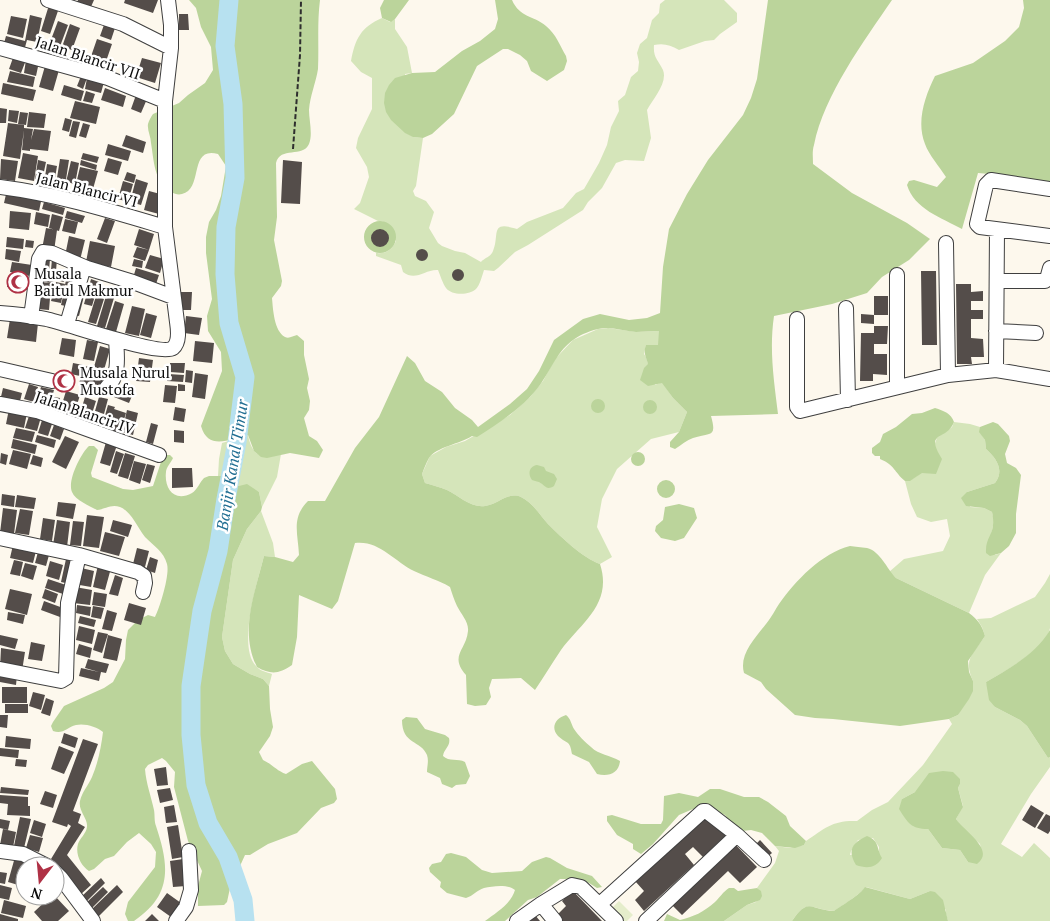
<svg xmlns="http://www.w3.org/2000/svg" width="1050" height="921" font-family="'PT Serif',serif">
	<rect width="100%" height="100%" fill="#fdf8ed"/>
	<path fill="#d5e5ba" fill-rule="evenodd" d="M665 0H724L737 13V22L720 34 714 40 705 41 679 50C670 45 664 43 654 45 653 58 658 59 663 70 668 83 653 99 647 110L651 138 644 161 625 160 616 163 602 188 588 202 583 210 528 245 515 252 498 268 494 271 484 270C482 276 480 285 476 289 470 295 452 296 446 288 443 284 440 275 438 270 425 269 416 282 403 272L401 265 376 256V253C386 254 392 250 396 241L383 221H378L354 209 360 203 369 177 367 167 356 148 358 138 372 109V78L361 72 351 61C355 39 361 27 382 18L390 22 395 19V29L407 47 412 73 405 74 413 137 423 138 416 186 413 191 415 196 426 201 434 212 429 228 438 243 442 246 455 251 465 253 481 262C484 258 491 257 493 251 500 235 489 220 517 229L527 222 563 208 576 193 584 189 599 163 607 145 611 127 619 111 618 101 625 95 631 77 638 71 639 62 637 53 640 44 647 38 652 20 659 13 660 4Z
		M608 328 637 332 659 331V345H646L644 354 646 357 655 385 662 382 673 398 687 412 679 432 651 439 617 469 602 499 597 527 612 557 600 564C583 558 561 537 548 524 540 515 532 502 521 497 508 491 498 505 485 506 471 508 459 496 447 490 440 487 432 485 425 483L422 474 430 456 446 447 465 441 510 415 530 397 543 381 555 359 573 340 598 329Z
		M954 422 970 424 980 427V432L985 440 986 449C996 458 1005 470 995 483L967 492 970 507 984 508 992 512 994 521 991 535 995 555 1001 553 985 575 969 613 896 578 889 572 904 559 943 551 950 536 947 519 931 522 917 517 911 504 905 481C925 479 931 453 937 438L952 427Z
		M248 435C252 456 262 460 281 454L277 477 262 507 259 492 239 486 218 476 219 459 222 443Z
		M261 511 273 543 275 557 264 556C258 580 236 648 257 667 260 671 267 672 272 674L269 686 263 679 250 674 233 664 225 651 222 637 233 560 247 529Z
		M1050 574C1050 590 1050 612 1050 628 1046 649 1004 672 986 682L995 707 1020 720 1027 726 1048 758 1050 757V767L1031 794 1001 844 1022 857 1034 843 1050 858V921H948L946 914V910L930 891 910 899 866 887C859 895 843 905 834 911 811 910 808 897 792 921H724L747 905 756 902 761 892 757 888 775 863 779 851 775 846 790 848 804 845 806 841C825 828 833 820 857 821L872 810 888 802 923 765 952 724 949 719 958 715 973 681C963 659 973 654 985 636L982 627 977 619 991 618 1035 597 1045 583ZM960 784 958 788 963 806 956 819 961 827 980 844 981 849 968 862 960 850 942 848 928 829 902 799 915 792ZM873 838 879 847V852L850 855 851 851 858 840Z"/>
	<path fill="#bbd49b" d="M189 0H320C317 23 319 45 318 69 316 82 310 96 309 110 309 120 313 134 309 144 303 158 280 146 276 163L277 217 274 240 282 281 281 286 272 298C273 309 274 331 285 337 289 339 293 336 297 335L304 341V355L309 379 307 388 310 401 309 410 304 418 309 436 317 441 323 450 319 458 290 453 267 458 261 457 254 451 248 435C230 439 208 451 201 426L222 371 221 352 208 331 207 316 212 299 206 253V237L209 222 216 210 221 196 226 166 218 154C188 146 204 189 182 194 178 195 175 194 171 192 154 182 154 161 151 143 151 137 147 130 148 124 149 120 151 117 153 114L179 103 188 95 205 83 213 70 211 47 201 27 196 8Z
		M384 0H409L395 19 391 22 382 18 380 8Z
		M495 0H512C520 18 533 15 546 26 556 34 560 46 566 56L567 61 564 70 547 81 531 71 527 61 520 55 508 49H503L477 66 454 114 432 134 423 138 413 137 405 133 391 120 386 112 384 103 385 93 389 85 395 78 412 73 435 72 462 51 480 41 495 29 498 19Z
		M768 0H892C864 41 824 95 814 145 812 151 813 158 813 164L852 193 907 223 930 239 909 260 882 277 867 293 832 304 774 316C769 350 774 381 778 414L711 416C717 438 711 432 693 438 687 440 681 445 675 449L670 447V442L679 432 687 412 673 398 662 383 648 386 640 380 644 368 648 364C646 356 643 353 646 345H658L659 331C651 331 643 332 636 332 623 331 610 326 598 329 553 340 556 372 529 398 514 413 495 426 477 437L472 436C460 444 436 447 429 458 426 463 424 469 422 474L425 483C432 485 440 487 447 490 459 496 471 508 485 506 498 505 508 491 521 497 532 502 540 515 548 524 561 537 583 558 600 564 613 604 581 623 561 650 552 663 544 677 535 690L521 678 492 679 489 688 491 697 486 705 475 706 467 704 466 675C449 655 466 651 468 631 469 622 461 614 457 606 454 600 452 593 450 587 439 580 426 577 414 571 394 561 379 540 355 543L338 601 332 609 299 595 297 637 292 665C279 674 271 675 257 667 239 632 255 592 264 556L275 557 293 562 299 555C298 533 291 518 308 501H325L355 448 379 417 407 356 415 363 425 381 442 392 455 408 472 420 478 427 510 404 527 389 539 371 554 340 583 319 600 314 629 320 647 318 660 313 663 267 669 229 687 194 708 160 743 115 751 98 757 79Z
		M1023 0H1050V183L1013 176 978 173 962 229C942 218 914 209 907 185L909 181 914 180 937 187 946 177C939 166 929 155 925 144 916 122 925 96 935 76L973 63 1005 41 1019 27 1024 8Z
		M364 237a16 16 0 1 1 32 0a16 16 0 1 1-32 0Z
		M591 406a7 7 0 1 1 14 0a7 7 0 1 1-14 0Z
		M643 407a7 7 0 1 1 14 0a7 7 0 1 1-14 0Z
		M935 408C944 411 951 413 954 422 946 442 924 430 942 459L936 474 922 473 910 481H905C894 472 895 465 880 459V456H875L872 453V448L880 442 883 434 896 427 912 414 922 413Z
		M993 422 998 424 1009 436 1010 441 1005 454 1007 463 1016 468 1021 475 1016 514V533L1009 546 1001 553 990 556 986 553C985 535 997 535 992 512L984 508 966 506 961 498 967 492 995 483C1005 470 996 458 986 449L985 440 979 432 980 427Z
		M89 446H94L98 450 91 473 92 477 123 489 133 490 153 486 162 459 165 455H170L173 458C171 463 166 467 166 472 164 488 174 503 192 493 197 490 200 482 204 478L209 476H221L239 486 247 484 259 492 262 507 261 511 247 529 233 560 222 637 225 651 233 664 250 674 263 679 269 686 270 709 273 727 270 736 259 752 263 760C272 764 277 771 286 774L302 764 312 761 335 789 337 799 334 803 321 808 297 833 268 844 250 855H245L230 888 227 902 224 905 198 906V886L202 871 188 841 174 787 175 772 166 761 162 758 148 765 145 769C146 783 151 796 154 810 155 815 154 821 156 826 169 865 173 895 134 921H128L125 914 128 902 155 867 156 852 151 844 139 833 127 842 114 856 105 859 94 869 89 871C81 866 75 854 78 844 80 838 86 834 87 827 88 818 78 811 80 801 82 792 88 786 92 777 98 763 101 748 103 732 97 727 85 723 76 725 67 727 63 735 53 731L51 726 53 722 64 706 104 688 113 682 125 659 126 640 128 630 138 620 148 615 155 617C160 607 170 575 167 564 164 552 153 545 145 537 137 527 132 512 120 507 111 504 106 509 97 510 90 506 75 500 72 492 67 481 81 453 89 446Z
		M631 459a7 7 0 1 1 14 0a7 7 0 1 1-14 0Z
		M537 465 544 467 546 471 554 474 557 479 554 486C546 491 545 485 539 482 536 481 534 481 532 480 527 473 530 466 537 465Z
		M657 489a9 9 0 1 1 18 0a9 9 0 1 1-18 0Z
		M679 504 694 508 697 518 684 538 675 541 661 538 655 531 656 526 663 520 665 507Z
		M850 546C855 547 861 547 867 548 880 551 887 569 896 578L969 613C978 620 982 625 985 636L968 661 969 672 973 681V691L969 699 958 715 949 719 900 726 833 719 815 718 795 715 766 689 761 682 744 673C738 652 760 634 771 617 774 613 776 608 779 604 795 581 822 553 850 546Z
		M1050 630V757L1048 758 1027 726 1020 720 995 707 989 700 986 682C1011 667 1035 655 1050 630Z
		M566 715C571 719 571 724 574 729 578 735 585 742 591 747 599 755 610 755 620 761 619 773 609 777 597 774L589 762 572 754C571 750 571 746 568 743 565 741 561 739 558 736 550 727 556 718 566 715Z
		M406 717 417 718 425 729 445 735 449 738C451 746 444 749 443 756 449 762 458 758 465 762L470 776 466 784 456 785 452 788 442 784 440 778 427 772C427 766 429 761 427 755 421 740 402 745 402 720Z
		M943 771 953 772 960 779V784L958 788 963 807 956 819C964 831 996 850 977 864L968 862 960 850 942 848 928 829C911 829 908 823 899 809L902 799 915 792 929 773Z
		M710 789H720L744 797H759L768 802 786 816 790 826 806 841 804 845 795 848 775 846 762 833 751 830 742 831 730 822 725 815 711 809 702 808 693 809 679 815 653 844 641 854 633 849V844L617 835 607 821V816L612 815 641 824H661L663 820 664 796 679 793 698 797Z
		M867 836C880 841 876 848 882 858 876 868 867 869 856 865 847 850 852 843 867 836Z
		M451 853 466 857 482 870 492 873 522 871 532 862 546 857 550 858 567 868 592 876 602 887 597 888 589 883 575 879H560L537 897 528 900 505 921H485C496 913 511 904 515 890 508 884 493 886 484 888 477 890 473 896 466 898L447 893 440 887 441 882 430 872 429 868 432 864 441 862 446 854Z
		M865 887 910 899 930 891 935 892 943 900 948 921H792C809 896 810 910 834 911 842 905 860 895 865 887Z
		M729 888H734L738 891 757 888 761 891 762 896 760 900 747 905 724 921H664L667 914 680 920C693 917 704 912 715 902 720 897 723 892 729 888Z"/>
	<path fill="#e5edcb" d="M619 901 633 915 627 921H618L609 911Z"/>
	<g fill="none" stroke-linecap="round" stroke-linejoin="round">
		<path stroke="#b7e1f0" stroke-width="19" d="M229 0 225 46 233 104 235 178 226 227 225 274 229 323 245 377 237 442 226 499 218 551 202 611 191 686V735L196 785 208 823 228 857 243 900 245 921"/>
	</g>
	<path fill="#544d4a" d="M78 0H94L90 9 76 4Z
		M125 0H158L153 13 124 3Z
		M49 5 59 8 50 34 41 31Z
		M179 14H188L189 30H179Z
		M30 15 42 18 37 42 27 40 24 51 3 47 6 36 25 41Z
		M11 16 27 19 23 38 7 34Z
		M58 21 68 25 59 49 49 45Z
		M105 22 116 25 111 40 100 36Z
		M70 24 80 28 72 50 62 47Z
		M97 39 112 44 102 73 87 68Z
		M14 55 26 60 21 73 9 69Z
		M142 58 161 63 155 83 136 77Z
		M26 60 39 62 36 76 24 73Z
		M45 66 59 70 53 91 39 87Z
		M10 71 35 77 33 87 7 82Z
		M81 76 104 82 101 93 85 89 87 78 83 89 77 86Z
		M3 83 36 90 33 101 1 94Z
		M64 85 84 91 81 101 61 95Z
		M105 88 126 96 123 107 101 100Z
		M86 91 95 94 92 103 83 101Z
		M136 95 147 99 141 113 131 109Z
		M75 101 100 107 96 124 70 118Z
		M0 108 7 109 6 123H0Z
		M9 110 19 111 17 123 8 121Z
		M20 112 28 113 26 125 18 124Z
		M29 112 46 114 44 128 27 127Z
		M65 118 72 120 69 132 62 130Z
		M73 121 80 122 76 138 69 136Z
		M8 123 24 125V128L33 129 31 140 34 129 51 131 48 151 30 149V151L22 150 24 130 20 159 3 156Z
		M83 123 90 125 86 138 79 136Z
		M126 135 146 142 143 153 122 146Z
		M108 144 131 151 128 161 105 155Z
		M23 153 38 156 34 181 18 178Z
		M83 153 99 157 97 163 81 159Z
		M108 158 122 162 118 175 104 171Z
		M1 159 18 161 15 181 0 179Z
		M60 159 69 160 65 186 56 184Z
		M38 160 46 162 42 181 35 179Z
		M81 160 97 165 96 170 80 165Z
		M283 160 302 162 300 204 281 203Z
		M71 161 79 163 75 184 66 182Z
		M47 164 57 166 54 184 44 183Z
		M80 167 98 171 93 189 76 184Z
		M127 172 136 175 134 183 124 180Z
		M136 179 148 183 141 205 130 202Z
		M123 181 133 184 128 202 118 199Z
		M7 190 42 197 39 211 4 203Z
		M149 191 164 195 159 214 144 210Z
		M44 202 65 208 63 215 42 209Z
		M10 211 31 213 29 230 9 228Z
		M67 211 85 216 82 223 65 218Z
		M36 212 50 215 48 227 34 224Z
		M52 214 63 217 59 231 49 228Z
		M105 218 115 221 107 243 97 239Z
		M65 219 78 222 75 234 62 231Z
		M46 228 57 230 54 251 42 249Z
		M139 229 154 234 149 250 134 245Z
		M371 238a9 9 0 1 1 18 0a9 9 0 1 1-18 0Z
		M69 236 85 240 80 260 65 256Z
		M7 237 24 239 23 249 6 247Z
		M26 240 34 241 33 248 25 247Z
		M90 241 115 246 111 267 86 262Z
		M137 247 149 250 145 261 133 257Z
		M6 249 21 251 19 262 5 259Z
		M416 255a6 6 0 1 1 12 0a6 6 0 1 1-12 0Z
		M150 255 164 259 160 273 145 268Z
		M41 257 50 259 49 271 39 270Z
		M52 259H57L56 271 51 270Z
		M134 259 143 261 142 268 132 266Z
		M12 262 32 265 30 276 10 272Z
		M136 268 159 275 156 284 133 278Z
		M452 275a6 6 0 1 1 12 0a6 6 0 1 1-12 0Z
		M40 271 55 273 53 283 39 281Z
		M921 271H936L937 345H922Z
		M56 273 66 275 64 282 55 280Z
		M9 275 29 278 27 290 7 287Z
		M67 275 76 277 74 287 65 285Z
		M91 279 99 282 92 306 84 304Z
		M39 282 53 283 52 296 38 294Z
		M56 282 65 284 61 303 51 301Z
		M956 284H971V292L983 291V301H971V310H983V319H971V338L983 339 984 357H971L972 364H957Z
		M109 286 117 288 105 328 97 326Z
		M65 288 75 290 70 307 61 305Z
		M77 290 85 292 79 316 71 314Z
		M181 292H192L191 310H181Z
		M38 296 50 298 49 310 37 309Z
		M96 296 104 299 96 324 88 322Z
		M874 296H888V315H874Z
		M115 301 124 304 116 332 106 329Z
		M132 306 145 309 139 336 125 333Z
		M146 313 157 316 151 338 140 335Z
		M861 314 874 315V324L861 323Z
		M186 316 202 318 199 335 184 333Z
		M10 319 38 323 36 342 7 338Z
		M874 326H888L887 344H874V354H887V375L873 374V381H860L861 333H874Z
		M62 338 76 340 74 357 59 354Z
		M87 340 98 342 94 361 83 359Z
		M195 341 214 343 212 363 193 361Z
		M100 346 110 349 104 370 94 367Z
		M139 358 153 360 150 382 136 381Z
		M73 363 83 365 80 376 71 374Z
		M170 363H185L184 373 170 372Z
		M85 366 105 371 103 379 83 375Z
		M186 370 193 371 192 383 185 382Z
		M58 372 73 376 69 390 54 385Z
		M195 373 208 375 205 399 192 397Z
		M168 374 184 375 183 382 167 381Z
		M81 376 103 380 101 388 79 384Z
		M29 384 38 387 34 402 24 399Z
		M178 384 185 385V391H178Z
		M119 385 134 391 129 403 114 397Z
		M165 385 177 386 175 403 163 402Z
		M41 387 54 390 48 411 35 407Z
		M3 388 22 393 19 405 0 401Z
		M66 391 80 395 73 418 59 414Z
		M54 397 60 398 57 409 51 407Z
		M85 397 96 401 90 420 79 417Z
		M99 397 108 399 104 414 95 411Z
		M108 405 115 407 114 409 126 413 119 436 108 433 112 418 108 428 102 426Z
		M175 407 186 409 184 422 173 420Z
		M9 409 27 413 24 428 6 424Z
		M127 410 138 413 133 435 122 432Z
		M30 413 41 417 37 431 25 428Z
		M94 413 103 416 99 427 91 424Z
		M43 417 53 421 48 436 38 433Z
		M151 423 158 425 153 444 146 442Z
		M54 425 64 429 60 440 50 436Z
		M16 428 35 432 32 442 13 438Z
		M174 430 184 431V443L174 442Z
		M37 435 56 440 54 448 35 442Z
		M65 436 79 442 66 469 52 462Z
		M13 439 37 445 35 454 11 448Z
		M106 442 117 445 110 466 100 463Z
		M13 450 31 454 27 469 9 464Z
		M116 451 124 454 117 474 110 472Z
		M1 453 8 455 6 465 0 463Z
		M125 453 135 456 128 479 118 476Z
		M33 455 43 458 41 467 30 464Z
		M134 461 146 464 140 484 129 480Z
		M147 464 155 466 150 483 142 480Z
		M172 468H192L193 487 172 488Z
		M2 494 15 496 14 507 1 505Z
		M17 495 36 498 34 509 15 507Z
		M58 502 76 504 73 519 56 516Z
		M3 508 17 510 14 534 0 533Z
		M20 509 33 511 29 535 15 533Z
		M87 515 104 517 99 548 83 546Z
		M43 518 55 520 52 541 40 539Z
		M57 520 70 522 67 547 53 545Z
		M113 520 132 525 128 537 110 531Z
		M73 521 84 522 81 546 70 545Z
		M105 532 125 537 119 556 100 551Z
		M13 545 36 551 33 563 10 558Z
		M137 548 149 551 145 567 133 564Z
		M38 552 49 555 46 566 35 563Z
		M150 557 158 560 155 573 146 570Z
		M66 559 75 561 70 584 61 582Z
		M14 560 23 562 20 576 10 574Z
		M50 561 63 565 59 580 46 576Z
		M25 563 37 566 33 580 21 576Z
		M98 565 111 568 105 590 93 587Z
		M77 567 94 571 91 587 74 584Z
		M115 575 123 578 118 596 109 594Z
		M48 579 69 586 66 595 45 588Z
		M75 587 92 590 90 605 73 603Z
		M10 589 32 594 27 615 5 609Z
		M45 589 58 594 55 603 42 598Z
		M94 592 107 594 105 607 92 605Z
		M44 601 63 608 60 617 41 610Z
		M129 603 146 608 141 625 124 620Z
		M77 605 91 607 90 616 76 613Z
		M93 606 104 608 101 619 91 617Z
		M107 610 117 613 112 631 102 629Z
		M8 612 25 615 23 624 7 620Z
		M80 616 96 620 94 627 78 623Z
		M79 626 95 630 92 644 76 640Z
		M98 632 108 634 102 653 93 650Z
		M0 635 18 639 15 649 0 645Z
		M108 635 122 639 117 661 103 658Z
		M31 642 45 645 42 661 28 659Z
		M79 644 92 648 90 658 76 654Z
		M1 648 25 652 22 671 0 668Z
		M88 659 109 664 106 673 101 672 99 681 79 676 81 668 99 672 85 668Z
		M0 672 17 675 16 685 0 682Z
		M2 687H27V703H2Z
		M33 692 45 695 41 710 29 706Z
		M46 698 54 701 50 716 41 713Z
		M5 704H28V713H5Z
		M0 715H8L7 728 0 727Z
		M64 733 78 738 75 748 61 743Z
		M6 736 31 739 30 749 5 747Z
		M83 739 98 744 73 811 81 814 78 823 85 827 67 855 91 885 80 895 51 859 71 826 68 824 67 827 52 822Z
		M59 746 74 752 64 774 51 769Z
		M0 748 19 750 18 758 0 756Z
		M16 759 27 760 26 767 15 766Z
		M166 767 168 785 157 786 154 769Z
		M1 787 29 790 28 795 0 793Z
		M170 788 173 800 160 803 157 790Z
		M45 791 57 795 53 808 40 804Z
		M0 795 28 797V806H30V816L7 815 8 804 0 803Z
		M174 805 177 822 166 823 164 807Z
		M1031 805 1044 813 1035 828 1022 820Z
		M708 813 727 834 703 857 693 847 685 854 694 865 644 911 635 900 644 891 635 881Z
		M1046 814 1050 816V831L1048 834 1037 828Z
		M20 817 31 819 24 848 14 846Z
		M0 819 10 821 8 830 0 828Z
		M34 820 46 824 42 837 30 833Z
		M178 825 183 857 172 859 167 827Z
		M3 829 16 832 13 847 0 845Z
		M30 835 43 838 39 852 26 848Z
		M760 840 772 853 765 859 753 847Z
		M733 842 757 867 740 883 728 871 682 915 670 903Z
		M15 857 39 866H25V887L8 882Z
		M183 859 186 886 173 887 170 861Z
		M0 872 7 873 5 884 0 883Z
		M101 878 105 883 86 902 81 897Z
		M0 885 12 888 9 900 0 898Z
		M117 885 123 892 98 917 91 910Z
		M103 887 108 892 91 909 86 903Z
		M572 890 602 921H559L555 917 566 906 562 901Z
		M167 893 181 903 171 917 157 907Z
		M51 896H55L69 911 58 921H42L34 912Z
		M4 900 26 906 23 918 1 913Z
		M0 914 18 919V921H0Z
		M152 914 159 921H145Z
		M535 915 540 921H527Z"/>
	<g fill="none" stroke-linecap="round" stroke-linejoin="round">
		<g stroke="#3f3f3f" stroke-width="16">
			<path id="minor" d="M48 0 123 24 171 48
				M0 48 108 78 165 101
				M0 187C56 194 111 211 165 227
				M1050 189 991 180 986 185 977 224 980 227 1050 236
				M946 243 948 375
				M897 275V387
				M997 281H1045L1047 279 1050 268
				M846 308 848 400
				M0 313C15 314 31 316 46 319 66 323 160 357 173 348 180 342 178 329 177 322L165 227V101L171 48V25L168 0
				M31 317 39 259 43 252 52 253 87 268 133 282 173 297
				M797 319V407L800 411 948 375 996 370 1050 379
				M67 324 83 270 87 268
				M996 331 1036 333
				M0 369 52 381
				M996 370 997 230
				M107 387C120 376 117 355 116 340
				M0 404 37 411 159 455
				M0 538 79 555 138 572 144 576 145 583 143 592
				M0 669 61 681 66 678 68 603 79 555
				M0 851 23 854 47 866
				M55 872 61 878 93 921
				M541 904 555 921
				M600 904 703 811H706L737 835 764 860
				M176 921 186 907 191 890 189 851
				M517 921 541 904 572 885 581 887 616 921
				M646 921 737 835"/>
		</g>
		<path stroke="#2e2e2e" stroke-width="2" stroke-dasharray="5 2.5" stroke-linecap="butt" d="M293 149 300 55 301 0"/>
		<use href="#minor" stroke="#fff" stroke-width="14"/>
	</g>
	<defs>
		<g id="mosque-ring" transform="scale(1.125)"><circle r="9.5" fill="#fff" stroke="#af3145" stroke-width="1.5"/><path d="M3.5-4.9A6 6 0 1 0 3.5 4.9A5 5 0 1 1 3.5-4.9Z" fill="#af3145"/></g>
	</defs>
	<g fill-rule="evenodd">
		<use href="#mosque-ring" x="18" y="282"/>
		<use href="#mosque-ring" x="64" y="381"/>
	</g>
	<g text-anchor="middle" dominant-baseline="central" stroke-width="5" stroke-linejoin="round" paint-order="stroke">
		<g font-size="15" fill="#0c0c0c" stroke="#fff">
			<text transform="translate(88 57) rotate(18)">Jalan Blancir VII</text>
			<text transform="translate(87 189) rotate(14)">Jalan Blancir VI</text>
			<text transform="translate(85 412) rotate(19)">Jalan Blancir IV</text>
		</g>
		<g font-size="15" fill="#0c0c0c" stroke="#fff" text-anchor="start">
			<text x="34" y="273">Musala<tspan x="34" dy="17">Baitul Makmur</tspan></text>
			<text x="80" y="372">Musala Nurul<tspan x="80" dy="17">Mustofa</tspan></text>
		</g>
		<g font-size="16" font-style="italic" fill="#216e92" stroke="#fff">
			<text transform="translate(232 465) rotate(-81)">Banjir Kanal Timur</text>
		</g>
	</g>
	<g transform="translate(40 881) rotate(196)"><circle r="24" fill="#ffffff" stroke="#9e9e9e"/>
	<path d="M0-4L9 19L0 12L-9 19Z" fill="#af3145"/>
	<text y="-8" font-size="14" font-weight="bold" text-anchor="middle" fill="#0c0c0c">N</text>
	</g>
</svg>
